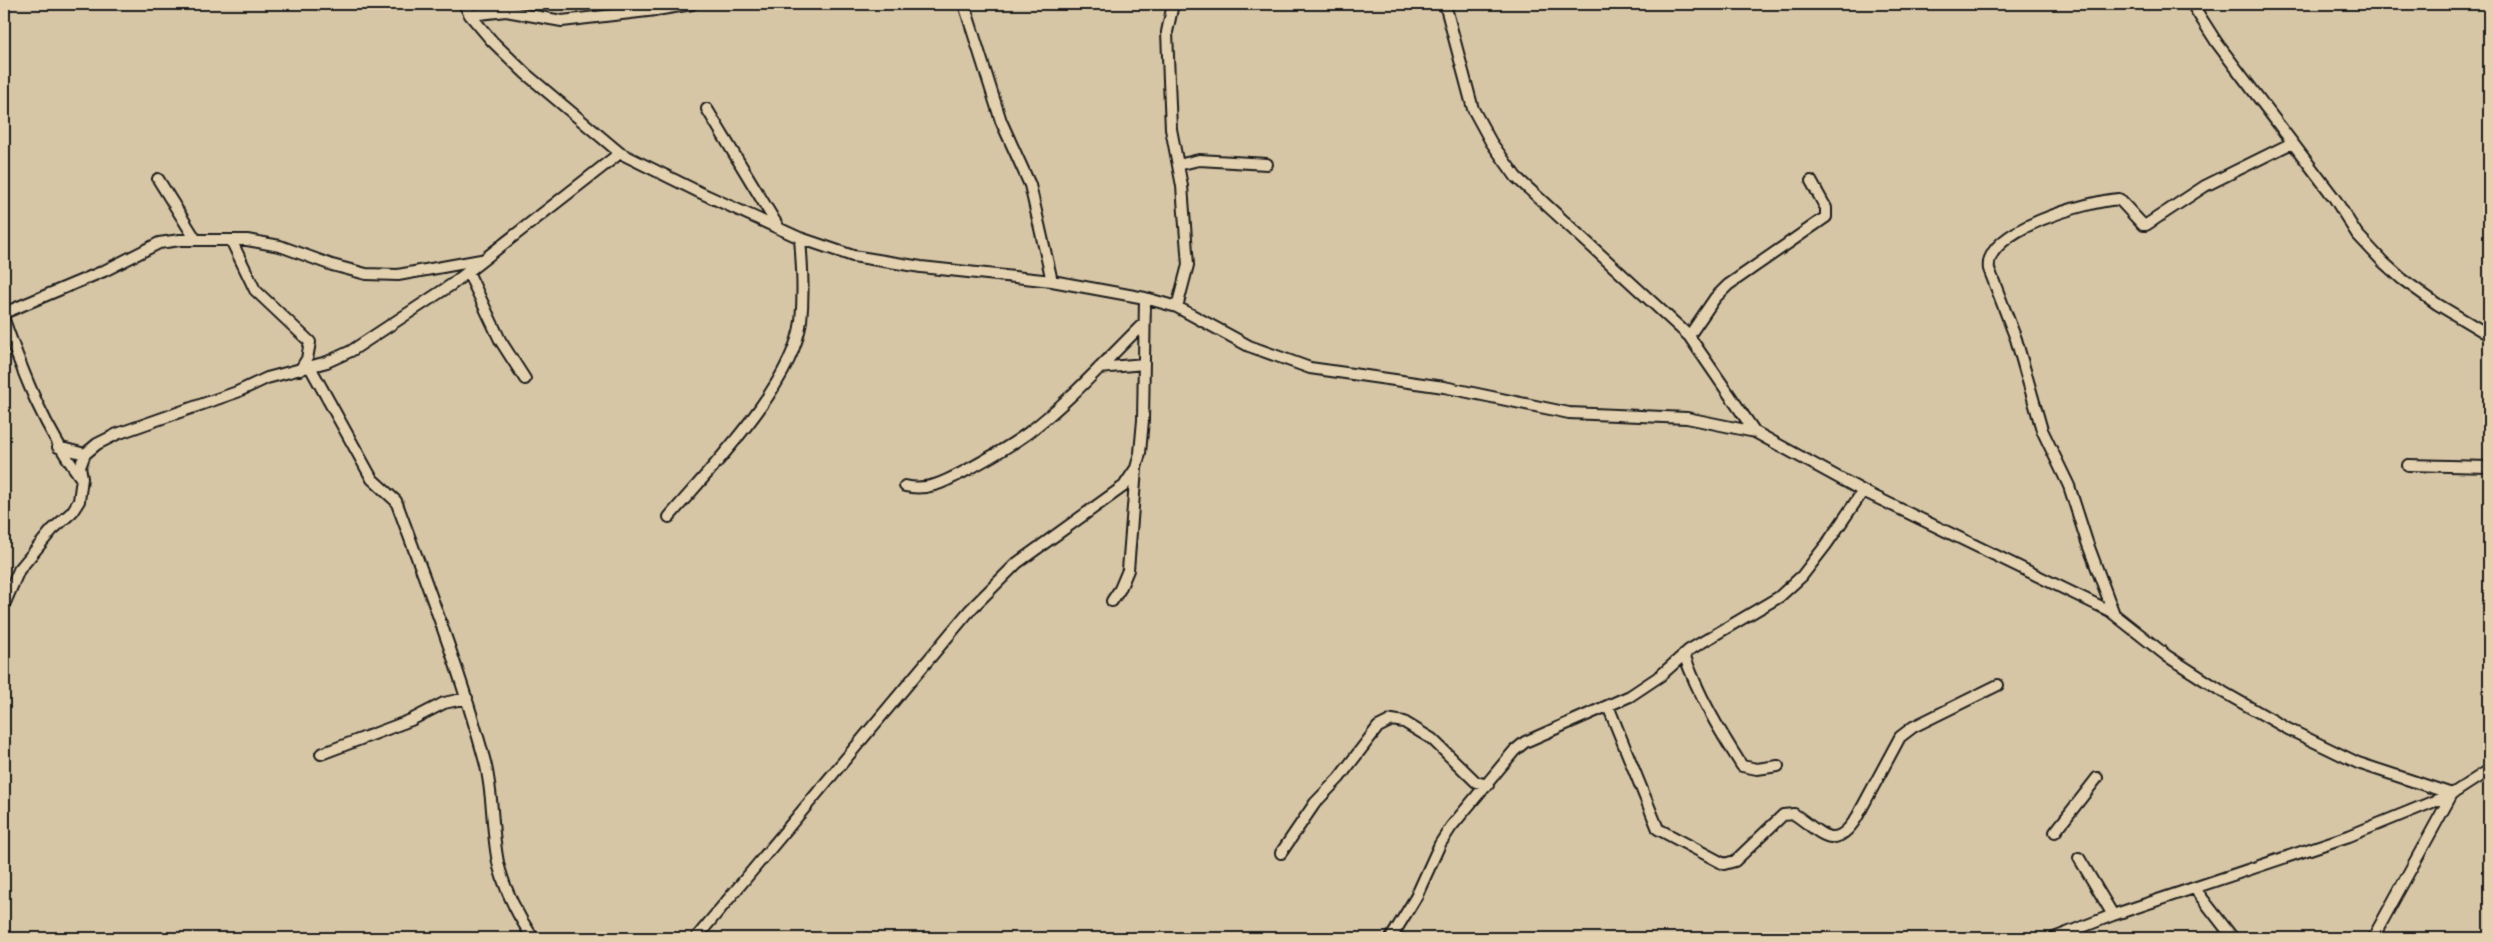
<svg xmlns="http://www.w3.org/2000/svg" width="2493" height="942" font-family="'Shantell Sans',sans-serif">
	<rect width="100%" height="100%" fill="#d7c6a6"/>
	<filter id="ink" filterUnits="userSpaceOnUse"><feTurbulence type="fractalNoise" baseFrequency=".02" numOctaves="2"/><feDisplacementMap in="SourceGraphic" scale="10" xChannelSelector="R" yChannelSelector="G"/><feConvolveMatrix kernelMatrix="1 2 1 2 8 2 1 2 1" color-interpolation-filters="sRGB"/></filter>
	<g filter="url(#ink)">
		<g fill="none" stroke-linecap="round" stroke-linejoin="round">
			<g stroke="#1c1c1c" stroke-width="14">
				<path id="minor" d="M464 4 470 15 492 41 526 74 620 153 699 192 800 238 853 256 921 267 1052 281 1145 298 1177 307 1249 346 1310 368 1444 387 1569 413 1687 418 1755 432 1863 491 2110 611 2167 656 2223 692 2288 729 2358 763 2452 794
					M964 4 1001 121 1030 185 1052 281
					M1173 4 1167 32 1171 129 1182 186 1188 265 1177 307
					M1445 4 1473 109 1491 142 1516 177 1689 336 1755 432
					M2192 4 2217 43 2335 199 2357 234 2383 262 2402 279 2437 304 2489 335
					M470 15 506 11 562 21 656 10 692 4
					M707 109 779 228
					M1178 165 1199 160 1267 164
					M158 179 196 240
					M231 240 255 290 310 342 307 359 300 370
					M468 272 500 340 525 379
					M4 313 104 271 159 243 180 240H247L280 246 332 265 366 274 398 275 481 260
					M4 320C25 378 44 428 81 478
					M1689 336 1715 298 1728 285 1826 217V208L1811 181
					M310 367 372 479 396 501C428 587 461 673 485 762 494 797 491 832 499 867 506 893 518 916 533 938
					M1099 368 1144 364
					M58 447 85 454
					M2408 465 2489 467
					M905 486C929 492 948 480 969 469 989 458 1009 447 1028 433 1069 402 1107 359 1144 323
					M669 517C710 469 793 385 801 321 804 293 802 265 800 238
					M1112 601 1120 589 1128 570 1136 469
					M4 605 19 570 52 530 72 512 79 501 82 478 80 467 85 454 97 444 117 434 237 392 267 378 327 362 351 351 451 285 620 153
					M2114 614 2087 542 2069 486 2042 430 2016 339 1989 269C1983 230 2089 201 2119 199L2143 225H2146L2205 186 2292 143
					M1684 654C1698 695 1719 730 1742 766L1757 769 1778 766
					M1608 706 1658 829 1724 864 1735 861 1783 815 1794 814C1821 832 1834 854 1857 817L1900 737 1913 727 1998 685
					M321 754 411 720 444 703 467 698
					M2055 832 2097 778
					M1281 853 1315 803 1339 778 1378 727 1392 720 1404 722 1432 739 1476 782 1488 785
					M2079 858 2113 915
					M2195 889 2233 938
					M696 938 970 610 1017 563 1124 486 1136 468 1140 453 1143 420 1145 298
					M1391 938 1416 897 1440 844 1451 827 1514 751 1525 742 1630 696 1660 676 1689 650 1779 597 1802 576 1826 545 1863 491
					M2054 938 2113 915 2349 836 2452 794
					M2373 938 2452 794 2489 770"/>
			</g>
			<use href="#minor" stroke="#e3d1af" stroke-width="10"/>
		</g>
	</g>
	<rect width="2493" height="942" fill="none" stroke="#e3d1af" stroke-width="20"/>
	<rect x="10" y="10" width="2473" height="922" fill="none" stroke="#1c1c1c" stroke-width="2" filter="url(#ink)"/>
</svg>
